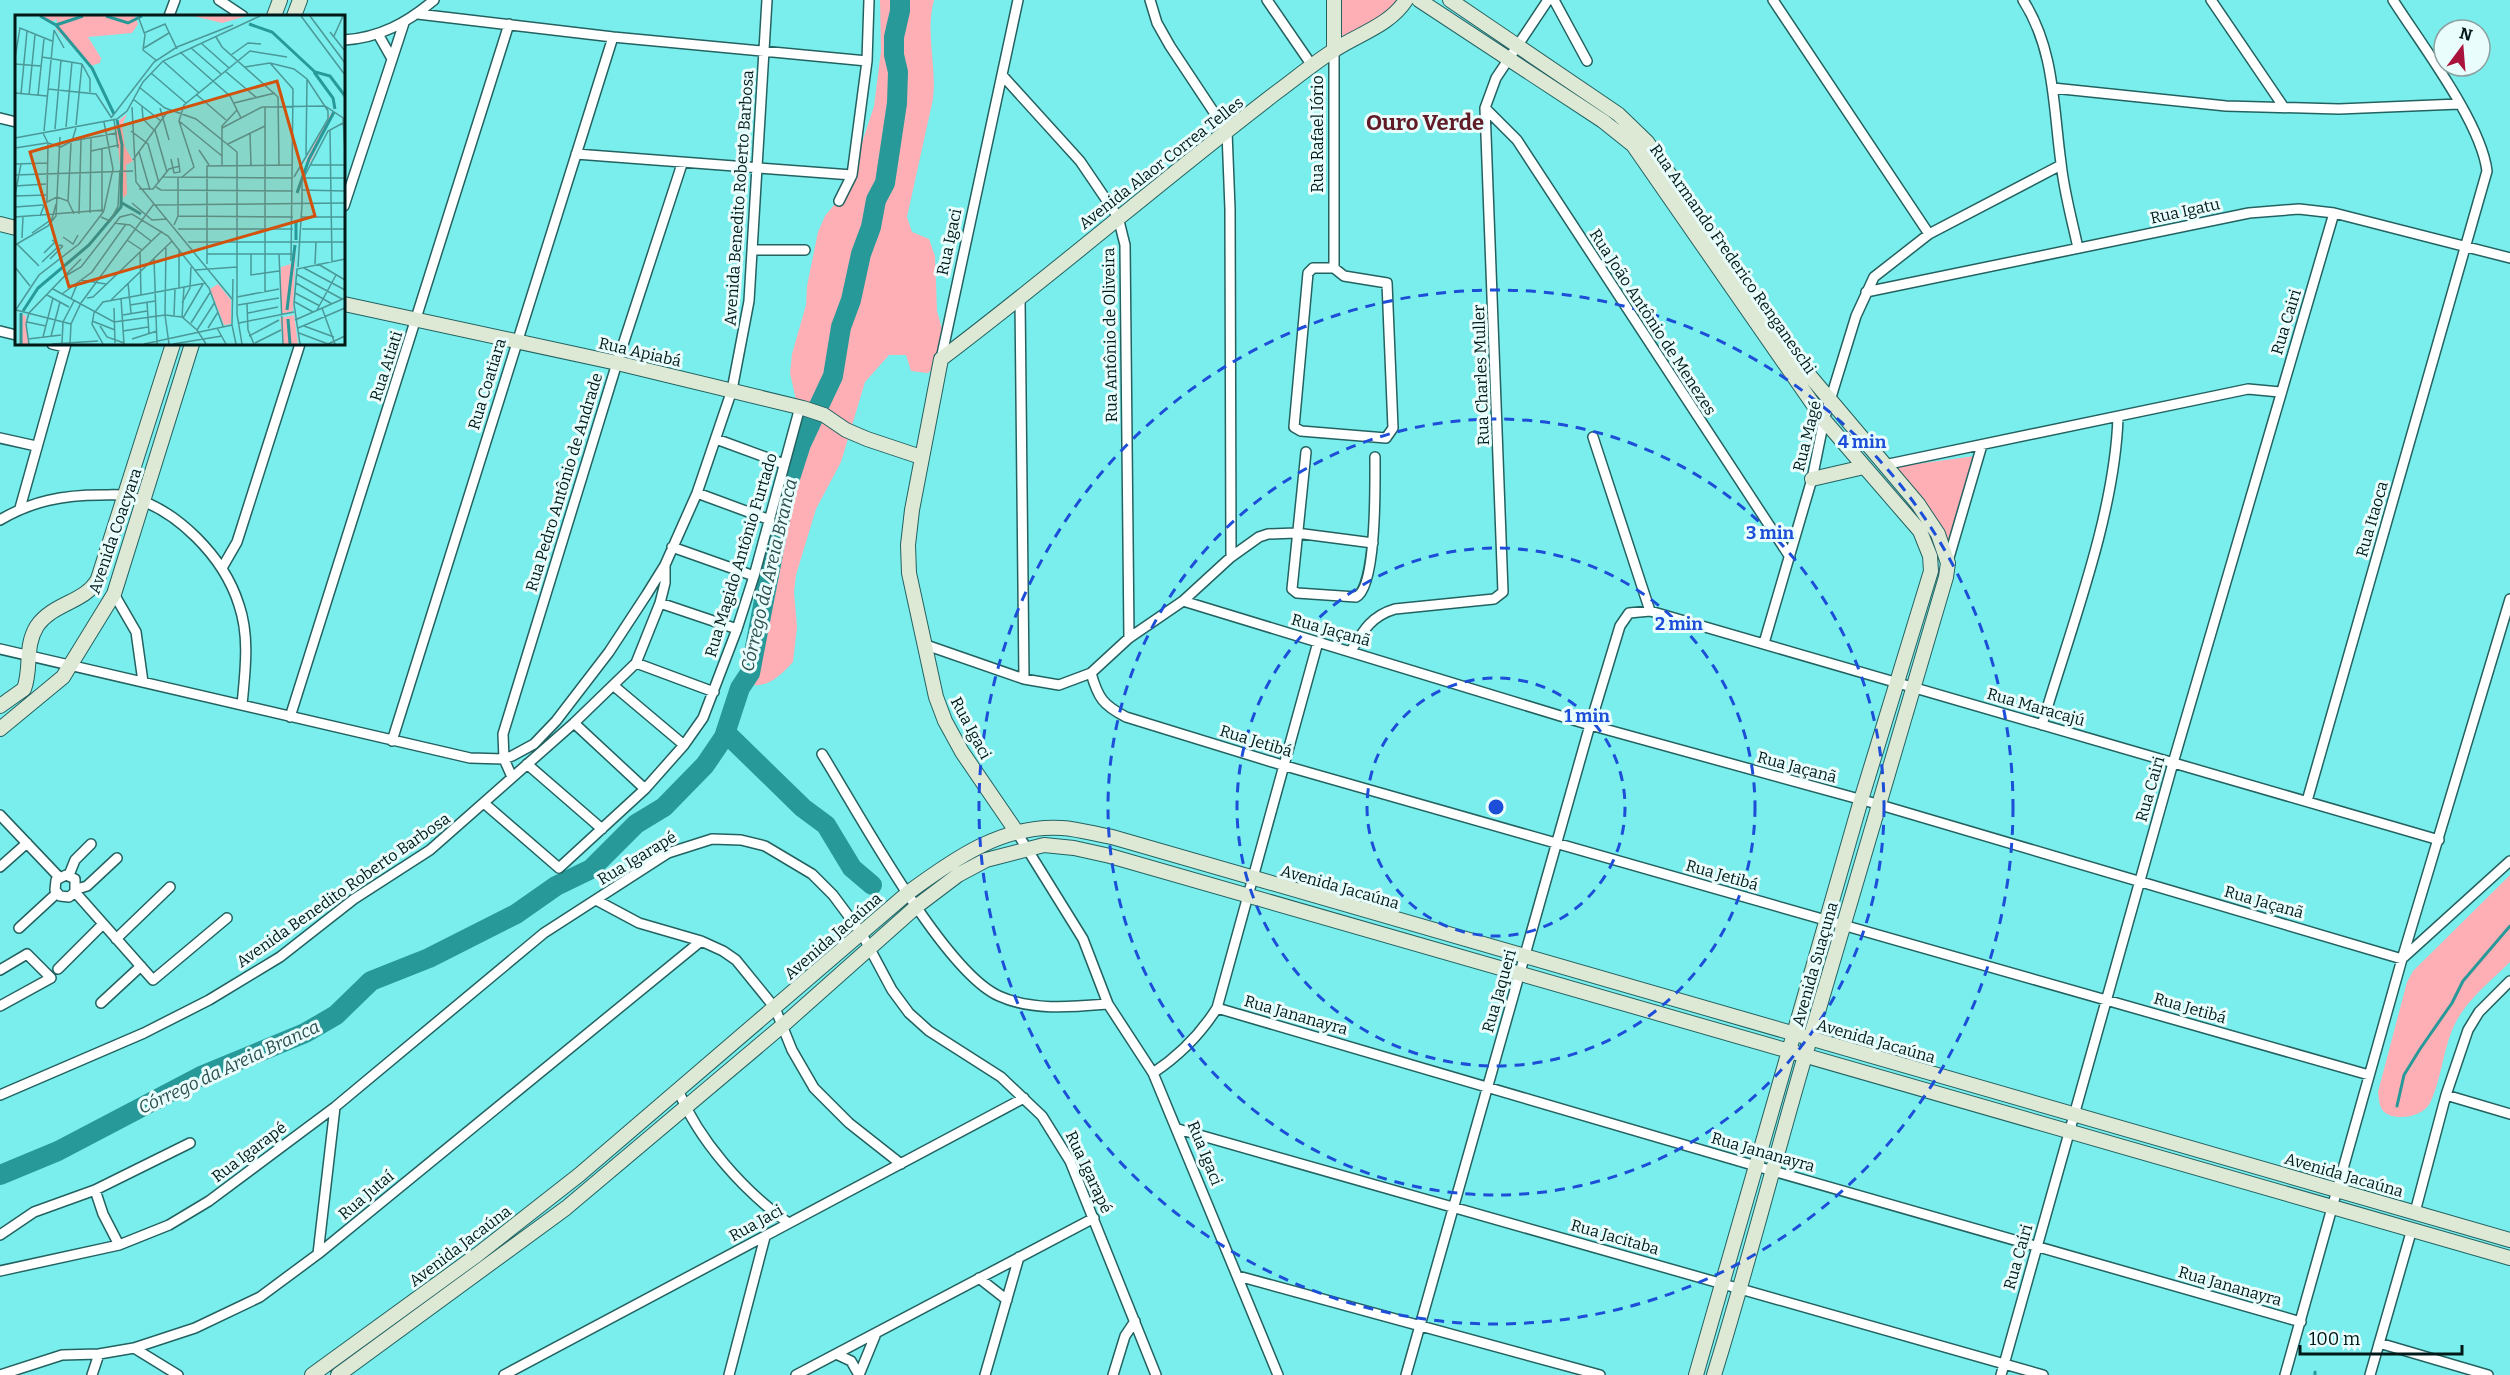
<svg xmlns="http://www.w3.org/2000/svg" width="2510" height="1375" font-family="Bitter,serif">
	<rect width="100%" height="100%" fill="#7aeeec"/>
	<path fill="#fdafb5" d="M880 0H934C925 32 937 67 933 99L907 217 912 232 929 239 935 256 937 311 943 332V366L927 373 911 371 906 355H889L865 382 841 462 816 509 796 575 794 592 797 627 793 662C781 675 766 691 746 683L766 566 778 510 802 427 790 373 792 354 806 305 807 286 818 232 825 216 847 189 874 106 881 51Z
		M1336 0H1400L1380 20 1338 38Z
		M1975 456 1951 545 1944 531 1894 467Z
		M2510 875V962C2494 978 2475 993 2462 1012 2443 1038 2444 1074 2430 1103 2423 1116 2402 1120 2389 1115 2379 1111 2379 1101 2378 1092L2407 982 2413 971Z"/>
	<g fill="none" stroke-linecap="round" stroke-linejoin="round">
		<path stroke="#269998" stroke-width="3" d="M2397 1106 2404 1075 2420 1049 2452 1003 2463 981 2510 926
			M2315 1375V1372"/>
		<path stroke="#269998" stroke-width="20" d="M726 733 803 808 826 825 852 868 872 885
			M0 1175 58 1151 201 1076 305 1033 336 1015 371 981 429 958 516 914 556 886 591 869 636 824 664 807 705 765 724 737 740 688 750 673 784 497 801 444 833 376 841 327 851 300 861 254 871 227 876 200 885 183 897 103 898 72 894 55V37L900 11V0"/>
		<g stroke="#236261" stroke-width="12">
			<path id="street" d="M219 0 243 16
				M1150 0 1157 23 1170 46 1227 132 1230 209 1231 557
				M1267 0 1313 67
				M1554 0 1587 61
				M1773 0 1929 234
				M2023 0C2055 50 2053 106 2061 163 2064 192 2072 220 2078 248
				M2211 0 2283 106
				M418 14 613 37 867 61
				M169 16 175 0
				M378 34 391 57
				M344 40C379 38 407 23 434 0
				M1002 75 1080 161 1118 217 1125 245 1129 638
				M2053 88 2226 106 2339 109 2459 104
				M1485 108 1517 140 1790 557
				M0 118 16 122
				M576 154 852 175
				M839 201 852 175 867 61 869 0
				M344 206 404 23
				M753 250H805
				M1313 268H1334L1344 276 1387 283 1393 428 1386 438 1301 431 1294 427 1308 273Z
				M1334 268V50
				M1866 292 2249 213 2299 209 2334 213 2510 258
				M1020 299 1024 679
				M0 331 16 335
				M52 344 65 347
				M941 359 1018 0
				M1593 437 1650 611
				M0 438 36 446
				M716 439 784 464
				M1306 452 1292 589 1297 593 1356 597C1377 588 1375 480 1375 457
				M1884 465 2248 389 2280 392
				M697 493 770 520
				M20 508 66 344
				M0 520C32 501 63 495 101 495 110 495 120 494 128 496 177 509 224 557 239 605 250 637 245 672 242 705
				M672 547 754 576
				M1948 561 1982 445
				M222 568 237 542 300 344
				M114 594 136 632 143 682
				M1183 601 1590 725 1877 804 2402 959
				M660 603 737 629
				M1764 643 1812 479 1824 420 1856 316 1874 277 1929 234 2061 165
				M926 645 1024 679 1059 685 1091 673 1129 638 1183 601 1231 557 1259 537 1268 534 1296 533 1373 543
				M0 649 470 758 504 759 512 756 534 744 556 721 609 652 647 594 665 565 697 493 732 390 749 301 767 0
				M1351 651C1363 631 1371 616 1395 609L1494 599 1503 592 1485 108 1496 78 1548 0
				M636 663 714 692
				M1091 673C1098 698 1103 705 1126 717L1282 765 2369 1075
				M614 686 684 745
				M290 717 509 24
				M574 723 645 789
				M2042 725C2070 630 2115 515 2118 417
				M392 741 613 37
				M822 754C857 810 944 972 999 996 1032 1011 1072 1007 1108 1004
				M527 764 602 829
				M512 777 504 759 503 734 617 363 682 164
				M2307 801 2487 171C2481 122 2421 44 2393 0
				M485 804 559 868 645 789 684 745 703 718 737 629 754 576 800 407
				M0 815 59 877
				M1016 831 1083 939 1108 1004 1153 1073 1278 1375
				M0 867 27 843
				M69 875 75 860 91 844
				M77 889 87 886 117 858
				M75 892 69 897 60 896 55 890 56 880 66 875 75 879V892L153 980 227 918
				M596 900 639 923 701 941 723 951 736 960 775 1008 792 1050 814 1088 849 1123 901 1164
				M19 928 57 893
				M116 939 170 887
				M2404 957 2510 861
				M58 969 103 924
				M0 970 27 954 51 978 0 1006
				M101 1003 141 966
				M1217 1008 1773 1171 2301 1322
				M1153 1073C1180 1055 1200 1035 1217 1008L1318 642
				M678 1090C699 1141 743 1190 787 1222
				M0 1095 144 1033 209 1000 280 957 354 899 430 850 574 723 636 663 660 603 665 583V565
				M2446 1095 2510 1114
				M1178 1129 2043 1375
				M95 1190 103 1214 119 1245
				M2415 1212 2446 1095 2468 1030 2479 1012 2510 981
				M0 1235 34 1212 95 1190 190 1143
				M318 1254 335 1107
				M0 1271 119 1245 169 1225 209 1201 335 1107 544 933 668 853 712 839 741 840 765 846 812 874 833 895 862 934 892 990 909 1013 929 1031 1001 1077 1042 1116 1070 1161 1156 1375
				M1238 1276 1600 1375
				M979 1278 1007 1300
				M2379 1343 2488 1375
				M134 1348 178 1375
				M836 1354 851 1361 859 1375
				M0 1375 62 1355 99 1354 134 1348 195 1328 260 1297 318 1254 701 941
				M92 1375 99 1354
				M504 1375 1024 1098
				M729 1375 765 1237
				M796 1375 1094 1218
				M859 1375 875 1336
				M985 1375 1019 1257
				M1113 1375 1125 1336 1135 1321
				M1406 1375 1590 725 1620 626 1629 613 1650 611 2439 840
				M2001 1375 2173 763 2334 213
				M2285 1375 2402 959 2510 599
				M2370 1375 2412 1229"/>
		</g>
		<g stroke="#236261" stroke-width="16">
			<path id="secondary" d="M1334 0V50
				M1419 0 1603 121 1633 145 1824 420 1920 531 1930 556 1931 571 1861 800 1696 1375
				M1450 0 1618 114 1647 142 1804 369 1918 504 1938 534 1948 563 1946 577C1899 737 1852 896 1805 1056 1774 1162 1747 1269 1714 1375
				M274 16 280 0
				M294 16 300 0
				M0 224 16 228
				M344 304 617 363 803 408 824 415 846 430 867 439 921 457
				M1812 479 1864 467
				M0 706 24 689C32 668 24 647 37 626 54 602 85 603 98 579L173 344
				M0 729 63 677 114 594 192 344
				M1016 831 962 752 945 721 936 697 909 573 908 545 912 510 941 359C1055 273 1163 179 1277 92 1296 78 1315 62 1336 49 1359 34 1390 25 1406 0
				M312 1375 477 1255 579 1175 909 892C954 859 1003 824 1062 828 1078 829 1095 834 1112 837L2510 1240
				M338 1375 566 1208 782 1026 917 906 958 875 986 860 1044 845 1074 848 1110 856 2510 1258"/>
		</g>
		<use href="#street" stroke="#fff" stroke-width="9"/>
		<use href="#secondary" stroke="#dde9d5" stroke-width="14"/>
	</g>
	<g fill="none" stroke="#1d4ed8" stroke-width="3" stroke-dasharray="10 8">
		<circle cx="1496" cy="807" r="129"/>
		<circle cx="1496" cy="807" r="259"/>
		<circle cx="1496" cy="807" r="388"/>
		<circle cx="1496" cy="807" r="517"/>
	</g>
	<g text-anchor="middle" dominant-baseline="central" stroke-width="6" stroke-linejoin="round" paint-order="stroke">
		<g font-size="16" fill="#011818" stroke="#e9fdfd">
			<text transform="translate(1317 134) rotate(-90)">Rua Rafael Iório</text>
			<text transform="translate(1161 163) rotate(-38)">Avenida Alaor Correa Telles</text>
			<text transform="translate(739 198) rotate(-86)">Avenida Benedito Roberto Barbosa</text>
			<text transform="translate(2185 211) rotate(-12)">Rua Igatu</text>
			<text transform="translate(949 242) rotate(-78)">Rua Igaci</text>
			<text transform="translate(1733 259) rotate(55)">Rua Armando Frederico Renganeschi</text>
			<text transform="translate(1653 322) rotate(57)">Rua João Antônio de Menezes</text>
			<text transform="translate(2286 322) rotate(-73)">Rua Cairi</text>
			<text transform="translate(1110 335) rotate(-91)">Rua Antônio de Oliveira</text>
			<text transform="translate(640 352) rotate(13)">Rua Apiabá</text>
			<text transform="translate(386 366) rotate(-72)">Rua Atiati</text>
			<text transform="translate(1481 375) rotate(-92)">Rua Charles Muller</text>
			<text transform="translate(487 384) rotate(-73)">Rua Coatiara</text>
			<text transform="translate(1807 436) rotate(-76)">Rua Magé</text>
			<text transform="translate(564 482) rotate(-73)">Rua Pedro Antônio de Andrade</text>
			<text transform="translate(2372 519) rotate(-74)">Rua Itaoca</text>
			<text transform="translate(115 531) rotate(-71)">Avenida Coacyara</text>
			<text transform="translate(741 555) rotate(-73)">Rua Magido Antônio Furtado</text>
			<text transform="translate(1331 630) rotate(16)">Rua Jaçanã</text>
			<text transform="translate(2036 707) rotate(16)">Rua Maracajú</text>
			<text transform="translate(971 728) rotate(62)">Rua Igaci</text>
			<text transform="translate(1256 741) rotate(17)">Rua Jetibá</text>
			<text transform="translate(1797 767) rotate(15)">Rua Jaçanã</text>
			<text transform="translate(2150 789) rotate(-74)">Rua Cairi</text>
			<text transform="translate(637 858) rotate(-31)">Rua Igarapé</text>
			<text transform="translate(1722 875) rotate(16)">Rua Jetibá</text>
			<text transform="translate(1340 887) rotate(16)">Avenida Jacaúna</text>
			<text transform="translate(343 890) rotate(-35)">Avenida Benedito Roberto Barbosa</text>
			<text transform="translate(2264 902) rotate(16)">Rua Jaçanã</text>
			<text transform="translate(833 936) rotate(-41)">Avenida Jacaúna</text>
			<text transform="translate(1815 964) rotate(-74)">Avenida Suaçuna</text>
			<text transform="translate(1499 991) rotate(-74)">Rua Jaqueri</text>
			<text transform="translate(2190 1008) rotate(16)">Rua Jetibá</text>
			<text transform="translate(1296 1015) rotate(16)">Rua Jananayra</text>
			<text transform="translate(1876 1041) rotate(16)">Avenida Jacaúna</text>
			<text transform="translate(249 1152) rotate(-37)">Rua Igarapé</text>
			<text transform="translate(1763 1152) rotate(16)">Rua Jananayra</text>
			<text transform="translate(1205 1153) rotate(68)">Rua Igaci</text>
			<text transform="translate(1089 1172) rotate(65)">Rua Igarapé</text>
			<text transform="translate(2344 1175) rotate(16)">Avenida Jacaúna</text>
			<text transform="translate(366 1195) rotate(-40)">Rua Jutaí</text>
			<text transform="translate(756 1223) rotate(-29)">Rua Jaci</text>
			<text transform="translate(1615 1237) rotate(16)">Rua Jacitaba</text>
			<text transform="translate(460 1246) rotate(-37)">Avenida Jacaúna</text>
			<text transform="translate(2018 1257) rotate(-74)">Rua Cairi</text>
			<text transform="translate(2230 1286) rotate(16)">Rua Jananayra</text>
		</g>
		<g font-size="18" font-style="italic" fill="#2e4f4e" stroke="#e9fdfd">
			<text transform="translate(769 575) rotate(-77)">Córrego da Areia Branca</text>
			<text transform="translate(229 1067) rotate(-25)">Córrego da Areia Branca</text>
		</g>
		<g font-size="22" font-weight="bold" fill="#601b27" stroke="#e9fdfd">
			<text x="1425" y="122">Ouro Verde</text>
		</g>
	</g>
	<g transform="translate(15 15)">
		<rect width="330" height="330" fill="#7aeeec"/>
		<path d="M24 1H120L123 9 117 18 73 22 86 43 85 48 75 51 41 14 42 4 36 7ZM178 1H232L207 8ZM318 96 295 148 290 147 314 101ZM112 99 107 111 110 132 118 146 111 150 112 179 108 183 101 108ZM281 227 278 296 266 299V252L276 249ZM203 269 216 285V309L209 310 195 274ZM5 298 11 301 13 329H4ZM279 300 283 329H268L265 303Z" fill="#fdafb5"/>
		<path fill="none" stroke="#269998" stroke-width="3" d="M25 1 41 10 68 1M91 1 113 8 127 1M234 9 257 17 300 57 315 61 330 81M41 10 77 53 99 99M299 57 318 83 320 94M282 178 294 144 319 97M107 188 126 199M281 225V206M272 295 280 230M8 296 23 273 74 230 106 192 107 130 102 105M6 298V329M273 304 275 329"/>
		<path fill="none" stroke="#4a9897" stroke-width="1.5" d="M123 1 130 20 128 35 142 46M286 1 330 60M295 1 330 48M39 15 49 33M315 17 330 36M129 18 150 9 162 34M319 21 328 1M201 22 207 32 263 82 264 150M186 28 214 53M129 33 154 18M176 33 206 59M165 37 215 81 226 103M216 40 233 28 246 29M27 42 67 49M0 43 5 13 37 26M148 46 184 78M255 48 278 74 276 246M0 49 26 51M67 49 75 64V77M230 52 255 48 279 54 292 64 313 96V104L279 162M210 56 242 83M136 58 171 88M124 72 150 93 181 104 222 137V299L227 329M33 74 81 79 96 102M0 78 32 81M6 79 12 16M14 80 20 20M23 80 29 24M182 80 211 105M118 84 146 106M219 88 260 78M127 91 128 104 139 115M117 92 121 167 218 285M250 92V277M145 93 154 125M96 103 139 47 162 32 218 10M99 105 103 133M164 106 207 141M61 110 67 49M51 112 57 47M207 113 247 92 310 91 328 103 330 137M40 114 46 45M140 115 152 157M315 115 317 248M29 116 39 15M116 116 133 129 144 168M28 118 33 128 46 132 57 126 61 113M235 118 236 150M0 123 102 104 112 96 128 67 148 46 245 1M57 126 102 118M213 129 250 111M0 133 32 128M184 135 194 150M76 136 104 130M124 137 135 175M291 140 292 64M156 144 159 158 165 157 163 143M118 145 153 96M0 149 32 148M207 150V111L222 95M296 150H330M0 160 118 156M148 162 278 163M166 163 179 152 164 106 169 90 235 36 272 42M290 163H330M0 171 31 169M141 172 146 175 278 176M124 174H138L154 154 165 151M286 175 330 176M0 180 6 149M0 181 31 180M32 186 33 128M53 186 56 128M117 188 137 205 152 204M287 188V166L313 116 328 108M0 192 28 190M87 197V134M75 198 76 123M64 199 66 125M25 201 30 188 42 182 53 186 59 199M163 201 278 202M0 202 89 195 98 154 89 107M86 202 95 206 103 191 105 155M287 202H330M99 208 115 210 136 226M159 210 163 201V163M163 214H278M287 214H330M17 218 37 204 41 189M48 222 58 229 63 220M7 223 8 202M112 225 127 235M173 227H330V236M2 229 24 251M0 230 33 211 41 201 45 122M151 231 150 300 154 329M125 237 126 280M29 238 40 227 37 225M192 239H278M236 239V260L264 256M264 239 268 329M139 243 142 329M35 244 48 231M27 247 45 230 48 231M192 249V151L278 150M300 249 301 227M303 249 330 265M0 252 15 271M283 252 287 189M289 253 330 275M180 255 222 252M281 259 327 284M47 263 66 252 105 202 117 199 153 221 194 273 208 311M218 264 217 310 221 329M66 265 91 269M113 268 116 298M281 268 317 289M164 273V234M38 274 99 307 150 300 167 302 182 315 191 329M280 278 305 291M47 279 77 257 111 209M32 280 54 292M222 282 264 274M72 283 78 282 147 216M106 283 109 329M56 284 63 267M96 285 157 226M132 287 134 319M280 287 298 297M167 288 175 273 176 252M232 289 233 315 239 329M115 290 140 286M223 290 264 283M99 293 100 328M307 293 320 329M1 295 56 309M302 295 321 260M0 296 24 260 64 229 89 196M233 298 263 292M108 300 132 296M159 301 160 274M167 302 169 272M168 303 188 269M280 305 330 283M77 306 100 315M12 307 31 311M176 308 196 276M224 308 279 297M85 311 92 322 109 328M289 311 319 322M193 313 203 297M202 313 211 329M283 313 330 293M182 315 200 287M108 316 133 312M284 318 313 329M36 321 45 287M234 321 264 305M28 322 38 283M13 324 46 320M117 324 142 316M47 328 48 307 59 286M240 328 266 315M14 329 11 309 14 298 66 244M37 329 83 326M55 329 56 309 66 288 138 190 330 188M88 329 77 309 79 298 88 287 191 268M129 329 217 310M158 329 207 321M285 329 279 289 282 254 330 244M313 329 330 321"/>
		<path fill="#d1520d" fill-opacity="0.15" stroke="#d1520d" stroke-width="3" d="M262 66 300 201 54 272 15 137Z"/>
		<rect width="330" height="330" fill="none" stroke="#011818" stroke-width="3"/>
	</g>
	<circle cx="1496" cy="807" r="9" fill="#1d4ed8" stroke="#e9fdfd" stroke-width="3"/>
	<g font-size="18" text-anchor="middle" font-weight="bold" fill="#1d4ed8" stroke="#e9fdfd" stroke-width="6" stroke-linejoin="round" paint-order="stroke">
		<text x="1862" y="448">4 min</text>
		<text x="1770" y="539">3 min</text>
		<text x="1679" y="630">2 min</text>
		<text x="1587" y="722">1 min</text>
	</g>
	<g transform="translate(2462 48) rotate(16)"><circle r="28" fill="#e9fdfd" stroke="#8ca1a1" stroke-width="1.5"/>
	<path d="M0-4.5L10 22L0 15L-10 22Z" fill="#a9133c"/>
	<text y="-9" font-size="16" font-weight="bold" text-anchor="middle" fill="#011818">N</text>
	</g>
	<path d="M2300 1345v9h162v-9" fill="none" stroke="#011818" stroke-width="3"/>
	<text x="2309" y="1345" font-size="18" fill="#011818" stroke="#e9fdfd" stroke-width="4.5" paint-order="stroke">100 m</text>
</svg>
